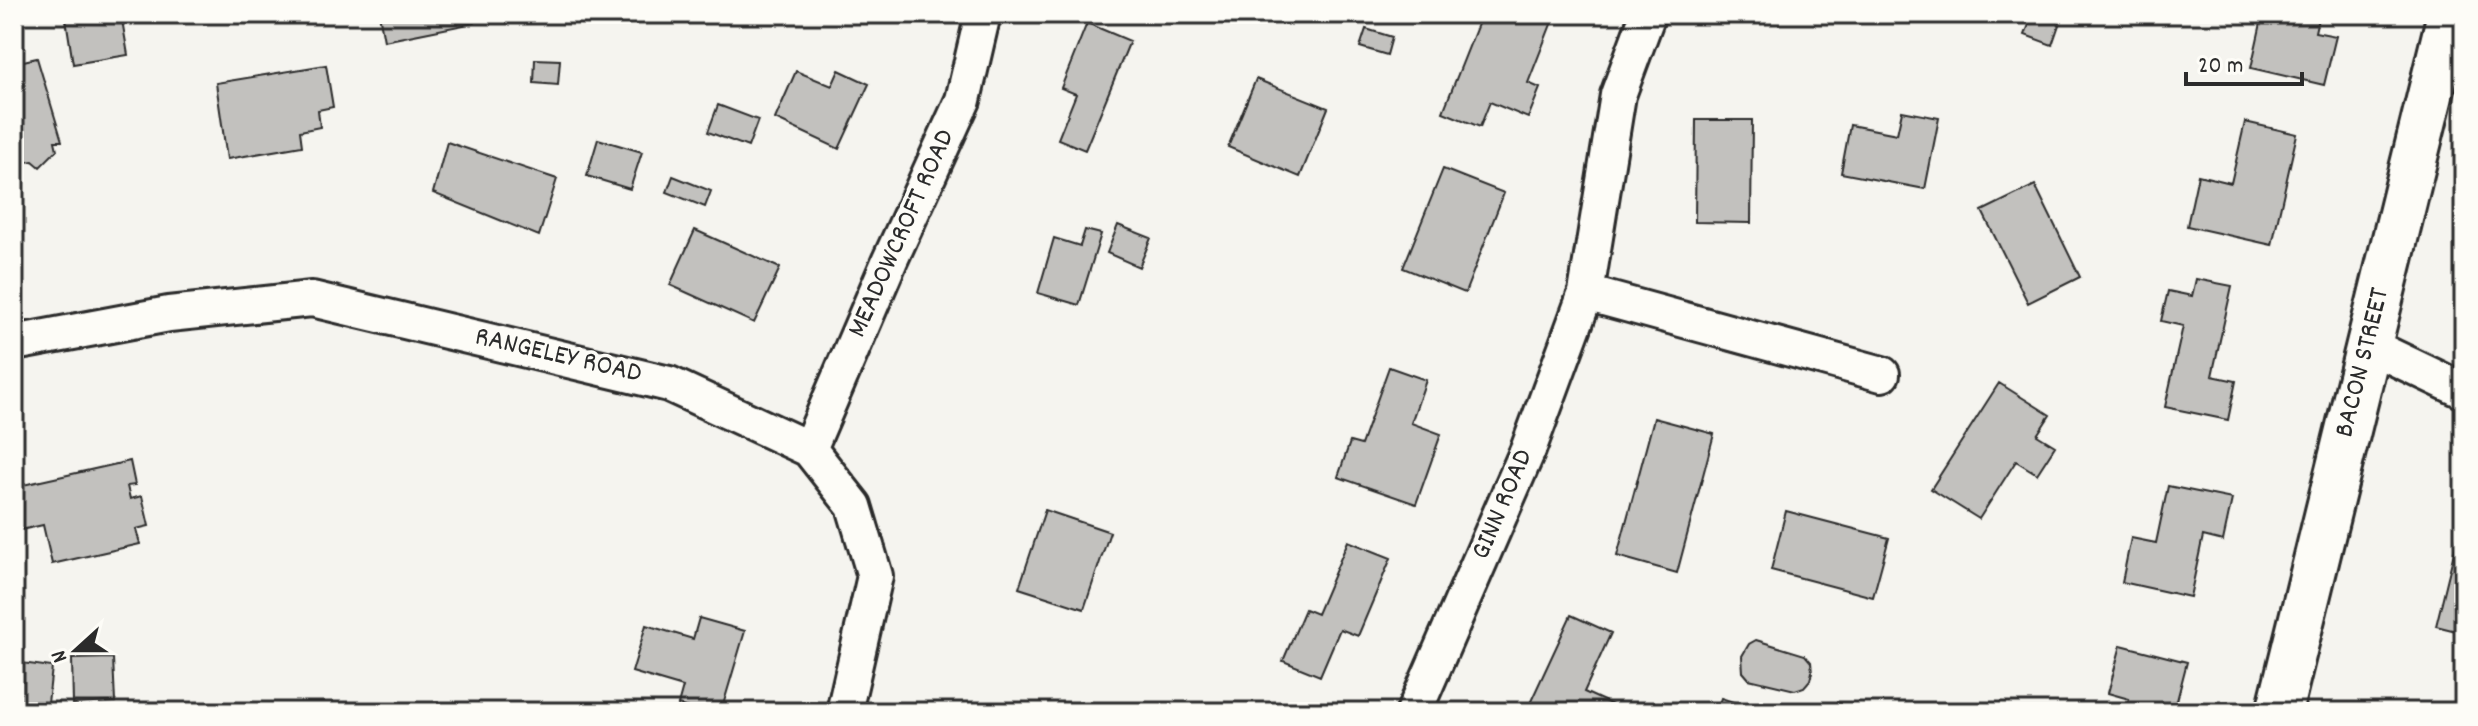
<svg xmlns="http://www.w3.org/2000/svg" width="2478" height="726" font-family="Dekko,sans-serif">
	<rect width="100%" height="100%" fill="#f5f4ef"/>
	<filter id="ink" filterUnits="userSpaceOnUse"><feTurbulence type="fractalNoise" baseFrequency=".0125" numOctaves="2"/><feDisplacementMap in="SourceGraphic" scale="16" xChannelSelector="R" yChannelSelector="G"/><feConvolveMatrix kernelMatrix="1 2 1 2 8 2 1 2 1" color-interpolation-filters="sRGB"/></filter>
	<g filter="url(#ink)">
		<path fill="#c2c1be" stroke="#2b2b2b" stroke-width="2" d="M94 14H121L128 55 73 64 66 19Z
			M379 14H475L474 23 384 41Z
			M1482 14H1555L1528 83 1540 88 1528 118 1490 102 1480 127 1443 112Z
			M2033 14 2062 16 2052 45 2025 35Z
			M2263 14H2319L2315 32 2336 36 2324 85 2251 68Z
			M1087 23 1130 41 1085 150 1058 139 1076 94 1061 88Z
			M1366 29 1392 37 1387 55 1360 47Z
			M37 58 62 141H55L57 150 40 167 33 161 18 163 14 159V63Z
			M535 59 560 60 558 85 534 83Z
			M326 65 333 107 318 110 320 127 300 131 302 146 227 159 216 83Z
			M839 70 869 84 839 149 775 119 796 71 832 86Z
			M1256 79 1328 108 1300 177 1228 147Z
			M718 105 758 120 748 147 708 132Z
			M1902 111 1939 118 1925 189 1841 173 1850 125 1897 134Z
			M1696 120H1752L1751 223 1695 222Z
			M2245 122 2297 134 2272 245 2187 226 2198 175 2231 183Z
			M598 139 642 152 630 189 587 176Z
			M447 142 557 179 539 236 433 193Z
			M1443 169 1504 193 1465 293 1403 268Z
			M673 176 711 191 705 207 667 192Z
			M2035 185 2080 277 2028 303 1982 211Z
			M1118 225 1151 238 1139 267 1107 253Z
			M695 230 780 268 754 323 670 285Z
			M1085 230 1101 234 1079 305 1038 293 1054 238 1080 246Z
			M2196 279 2232 286 2212 376 2236 381 2228 420 2165 407 2183 326 2161 321 2168 291 2192 296Z
			M1389 367 1426 380 1411 423 1441 434 1416 504 1338 477 1350 442 1361 445Z
			M1999 383 2050 415 2037 435 2055 446 2037 474 2016 461 1979 519 1931 489Z
			M1654 418 1714 434 1677 573 1617 556Z
			M130 461 135 485 127 486 130 499 142 496 149 526 136 529 140 544 52 564 43 525 21 530 14 487Z
			M2168 486 2232 499 2223 541 2203 536 2190 597 2122 582 2131 538 2156 543Z
			M1045 510 1110 532 1084 609 1019 588Z
			M1786 511 1889 538 1873 597 1771 570Z
			M2460 528 2464 529V633L2436 626Z
			M1348 541 1391 558 1358 636 1340 629 1320 676 1283 661 1305 609 1317 614Z
			M1571 615 1611 633 1584 692 1628 712H1526Z
			M699 618 745 631 721 712H703L678 705 683 687 632 672 646 625 693 639Z
			M1756 640 1805 655 1811 662 1812 672 1810 680 1804 687 1795 690 1749 679 1743 672 1742 656 1749 644Z
			M2121 645 2187 662 2174 712H2126L2129 699 2108 693Z
			M113 658 115 702 73 704 72 659Z
			M14 662 52 667 47 712H14Z
			M1721 698 1764 712H1716Z"/>
		<g fill="none" stroke-linecap="round" stroke-linejoin="round">
			<g stroke="#2b2b2b" stroke-width="40">
				<path id="street" d="M1586 293 1882 374
					M14 343 169 314 312 299 669 384 809 449 854 506 875 576 844 712
					M2368 345 2464 391
					M809 449 890 260 963 100 983 14
					M1414 712 1528 450 1586 293 1618 95 1648 14"/>
			</g>
			<g stroke="#2b2b2b" stroke-width="50">
				<path id="secondary" d="M2279 712 2450 14"/>
			</g>
			<use href="#street" stroke="#fdfcf7" stroke-width="34"/>
			<use href="#secondary" stroke="#fdfcf7" stroke-width="44"/>
		</g>
	</g>
	<g text-anchor="middle" dominant-baseline="central" stroke-width="7" stroke-linejoin="round" paint-order="stroke">
		<g font-size="28" fill="#2b2b2b" stroke="#fdfcf7">
			<text transform="translate(903 234) rotate(-66)">MEADOWCROFT ROAD</text>
			<text transform="translate(558 357) rotate(13)">RANGELEY ROAD</text>
			<text transform="translate(2364 363) rotate(-76)">BACON STREET</text>
			<text transform="translate(1504 505) rotate(-67)">GINN ROAD</text>
		</g>
	</g>
	<rect width="2478" height="726" fill="none" stroke="#fdfcf7" stroke-width="48"/>
	<rect x="24" y="24" width="2430" height="678" fill="none" stroke="#2b2b2b" stroke-width="3" filter="url(#ink)"/>
	<g transform="translate(76 650) rotate(249)" stroke="#fdfcf7" stroke-width="6" paint-order="stroke">
	<path d="M0-6L14 30L0 20L-14 30Z" fill="#2b2b2b"/>
	<text y="-12" font-size="22" font-weight="bold" text-anchor="middle" fill="#2b2b2b">N</text>
	</g>
	<path d="M2186 72v12h116v-12" fill="none" stroke="#2b2b2b" stroke-width="4"/>
	<text x="2198" y="72" font-size="24" fill="#2b2b2b" stroke="#fdfcf7" stroke-width="6" paint-order="stroke">20 m</text>
</svg>
